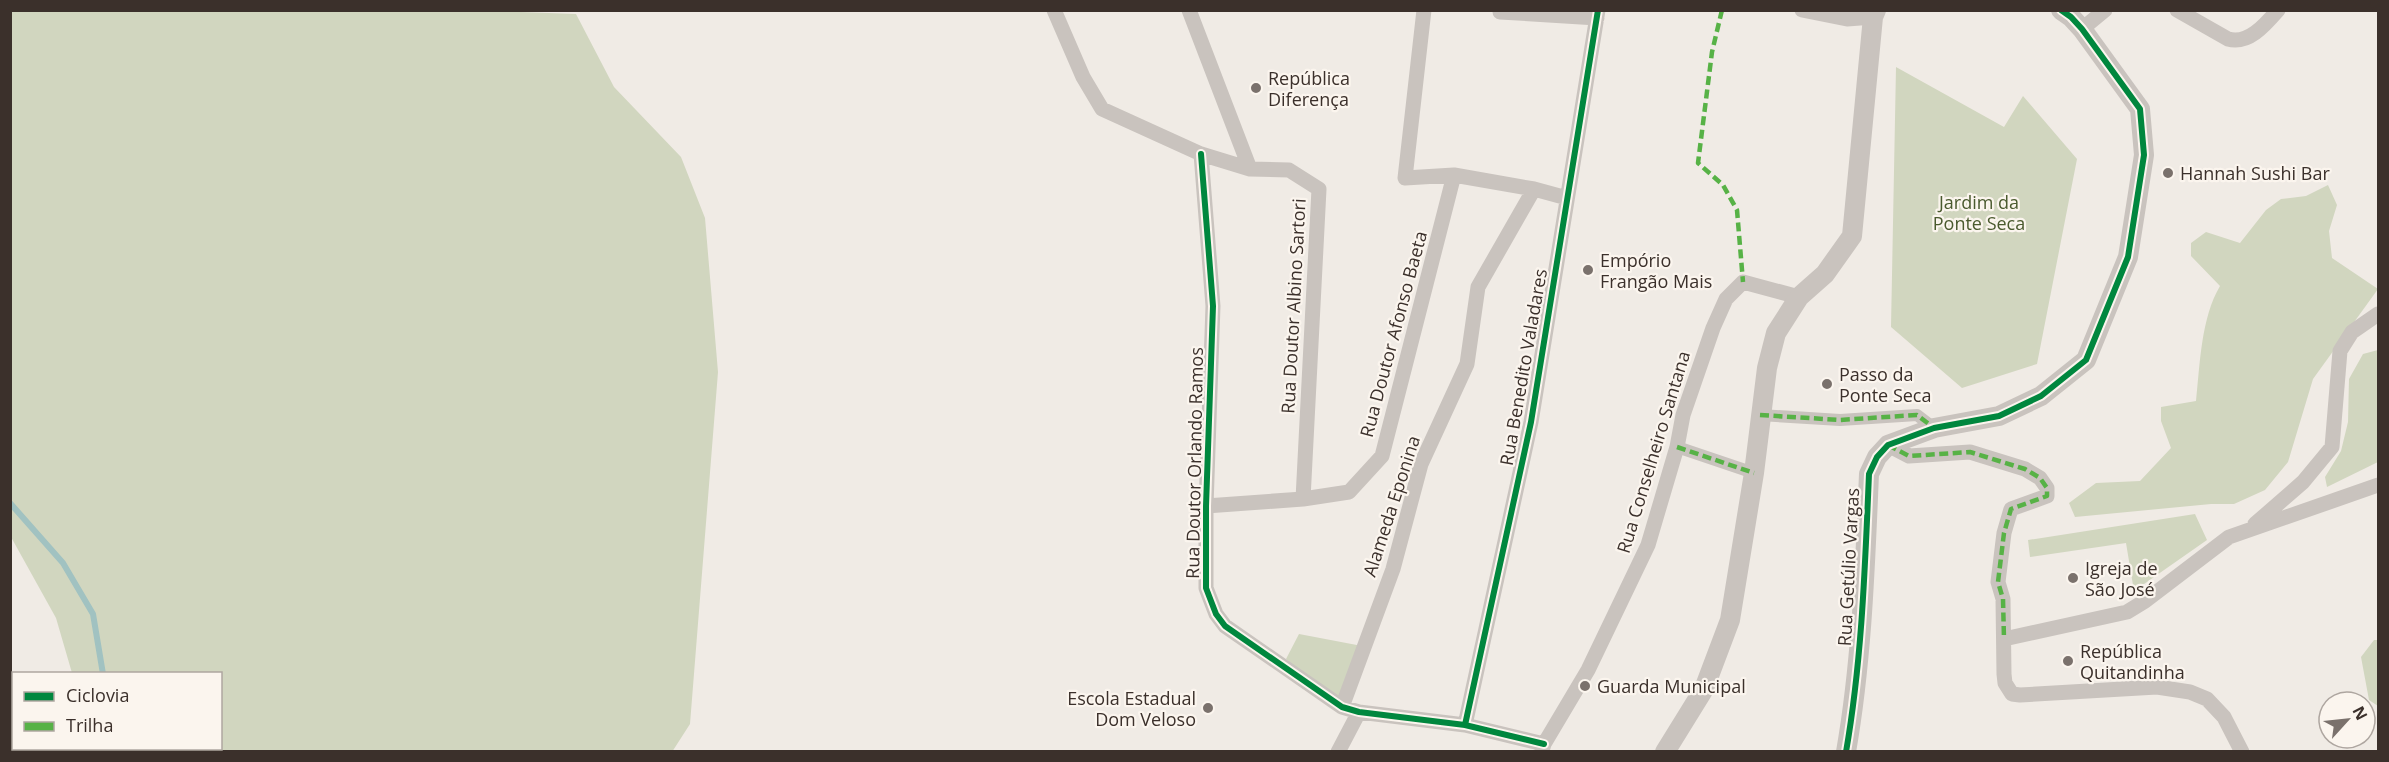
<svg xmlns="http://www.w3.org/2000/svg" width="2389" height="762" font-family="'Open Sans',sans-serif">
	<rect width="100%" height="100%" fill="#f0ebe5"/>
	<path fill="#d1d6bf" d="M467 10 576 14 614 87 681 157 705 218 718 372 690 724 672 752 98 751 96 749 220 748V674L72 673 56 618 11 537V11Z
		M1896 67 2004 127 2023 96 2077 159 2037 364 1962 388 1891 327Z
		M2328 185 2337 205 2329 231 2332 258 2378 289 2313 379 2288 462 2265 490 2234 504H2211L2075 517 2069 503 2096 483 2140 481 2171 448 2161 421V407L2196 401C2200 364 2201 318 2220 286L2191 256V243L2206 232 2240 243 2266 210 2281 199 2306 196Z
		M2378 350V462L2327 487 2325 477 2341 451 2348 422 2349 379 2363 354Z
		M2195 514 2207 540 2134 591 2126 543 2030 557 2028 540Z
		M1299 634 1362 646 1341 701 1333 700 1286 659Z
		M2374 640H2378V706L2369 700 2361 657Z"/>
	<g fill="none" stroke-linecap="round" stroke-linejoin="round">
		<path stroke="#a1c2c1" stroke-width="6" d="M10 503 63 563 93 614 103 674
			M104 748 105 752"/>
		<path stroke="#c9c3be" stroke-width="12" d="M1760 415 1840 420 1917 415 1934 428
			M1677 447 1754 473"/>
		<path stroke="#c9c3be" stroke-width="15" d="M1054 10 1083 77 1102 109 1201 154 1250 169 1289 170 1319 189 1303 499
			M1189 10 1250 169
			M1424 10 1405 178 1454 175 1534 189 1567 198
			M1802 10 1847 19 1873 17
			M2177 10 2228 39C2248 45 2265 25 2278 10
			M1500 12 1597 18
			M2082 29 2105 10
			M1201 154 1213 306 1206 506V588L1216 614 1225 626 1342 707 1359 712 1465 725 1544 744
			M1888 445 1909 456 1970 452 2025 469 2040 478 2047 488V496L2011 509 2004 533 1998 582 2003 599 2004 674 2005 683 2012 694 2020 695 2157 687 2190 692 2207 699 2224 717 2242 752
			M1206 506 1303 499 1349 492 1382 456 1454 175
			M2255 524 2303 482 2332 447 2340 351 2352 332 2378 314
			M2004 639 2127 612 2145 601 2229 537 2378 485
			M1342 707 1393 569 1421 464 1467 364 1478 287 1534 189
			M1465 725 1531 422 1598 10
			M1542 751 1544 744 1588 670 1648 545 1677 447 1683 415 1713 328 1726 299 1743 282 1799 297
			M1338 752 1359 712"/>
		<path stroke="#c9c3be" stroke-width="20" d="M1665 752 1704 689 1730 620 1754 473 1767 368 1776 333 1799 297 1825 274 1852 236 1873 17 1876 10
			M1846 752C1862 660 1865 567 1869 474L1877 457 1888 445 1934 428 1999 416 2041 396 2086 360 2128 257 2144 155 2140 109 2082 29 2071 17 2061 10"/>
		<path stroke="#57b246" stroke-width="4.5" stroke-dasharray="9 4.5" stroke-linecap="butt" d="M1722 10 1712 52 1698 163 1723 185 1737 210 1743 282
			M1760 415 1840 420 1917 415 1934 428
			M1888 445 1909 456 1970 452 2025 469 2040 478 2047 488V496L2011 509 2004 533 1998 582 2003 599 2004 639
			M1677 447 1754 473"/>
		<g stroke="#fbf5ee" stroke-width="10">
			<path id="cycleway" d="M1201 154 1213 306 1206 506V588L1216 614 1225 626 1342 707 1359 712 1465 725 1544 744
				M1465 725 1531 422 1598 10
				M1846 752C1862 660 1865 567 1869 474L1877 457 1888 445 1934 428 1999 416 2041 396 2086 360 2128 257 2144 155 2140 109 2082 29 2071 17 2061 10"/>
		</g>
		<use href="#cycleway" stroke="#00873e" stroke-width="6"/>
	</g>
	<g fill="#7a716c" stroke="#fbf5ee" stroke-width="2">
		<circle cx="1256" cy="88" r="6"/>
		<circle cx="2168" cy="173" r="6"/>
		<circle cx="1588" cy="270" r="6"/>
		<circle cx="1827" cy="384" r="6"/>
		<circle cx="2073" cy="578" r="6"/>
		<circle cx="2068" cy="661" r="6"/>
		<circle cx="1585" cy="686" r="6"/>
		<circle cx="1208" cy="708" r="6"/>
	</g>
	<g text-anchor="middle" dominant-baseline="central" stroke-width="4.5" stroke-linejoin="round" paint-order="stroke">
		<g font-size="18" fill="#3b302b" stroke="#fbf5ee" text-anchor="start">
			<text x="1268" y="78">República<tspan x="1268" dy="21">Diferença</tspan></text>
			<text x="2180" y="173">Hannah Sushi Bar</text>
			<text x="1600" y="260">Empório<tspan x="1600" dy="21">Frangão Mais</tspan></text>
			<text x="1839" y="374">Passo da<tspan x="1839" dy="21">Ponte Seca</tspan></text>
			<text x="2085" y="568">Igreja de<tspan x="2085" dy="21">São José</tspan></text>
			<text x="2080" y="651">República<tspan x="2080" dy="21">Quitandinha</tspan></text>
			<text x="1597" y="686">Guarda Municipal</text>
			<text x="1196" y="698" text-anchor="end">Escola Estadual<tspan x="1196" dy="21">Dom Veloso</tspan></text>
		</g>
		<g font-size="18" fill="#4a5a2e" stroke="#fbf5ee">
			<text x="1979" y="202">Jardim da<tspan x="1979" dy="21">Ponte Seca</tspan></text>
		</g>
		<g font-size="18" fill="#3b302b" stroke="#fbf5ee">
			<text transform="translate(1293 306) rotate(-87)">Rua Doutor Albino Sartori</text>
			<text transform="translate(1393 334) rotate(-75)">Rua Doutor Afonso Baeta</text>
			<text transform="translate(1523 367) rotate(-80)">Rua Benedito Valadares</text>
			<text transform="translate(1653 452) rotate(-73)">Rua Conselheiro Santana</text>
			<text transform="translate(1194 463) rotate(-89)">Rua Doutor Orlando Ramos</text>
			<text transform="translate(1391 506) rotate(-72)">Alameda Eponina</text>
			<text transform="translate(1848 567) rotate(-87)">Rua Getúlio Vargas</text>
		</g>
	</g>
	<rect width="2389" height="762" fill="none" stroke="#3b302b" stroke-width="24"/>
	<rect x="12" y="672" width="210" height="78" fill="#fbf5ee" stroke="#aea6a0" stroke-width="1.5"/>
	<rect x="24" y="692" width="30" height="9" fill="#00873e" stroke="#aea6a0" stroke-width="1.5"/>
	<text x="66" y="702" font-size="18" fill="#3b302b">Ciclovia</text>
	<rect x="24" y="722" width="30" height="9" fill="#57b246" stroke="#aea6a0" stroke-width="1.5"/>
	<text x="66" y="732" font-size="18" fill="#3b302b">Trilha</text>
	<g transform="translate(2347 720) rotate(63)"><circle r="28" fill="#fbf5ee" stroke="#aea6a0" stroke-width="1.5"/>
	<path d="M0-4.5L10 22L0 15L-10 22Z" fill="#7a716c"/>
	<text y="-9" font-size="16" font-weight="bold" text-anchor="middle" fill="#3b302b">N</text>
	</g>
</svg>
